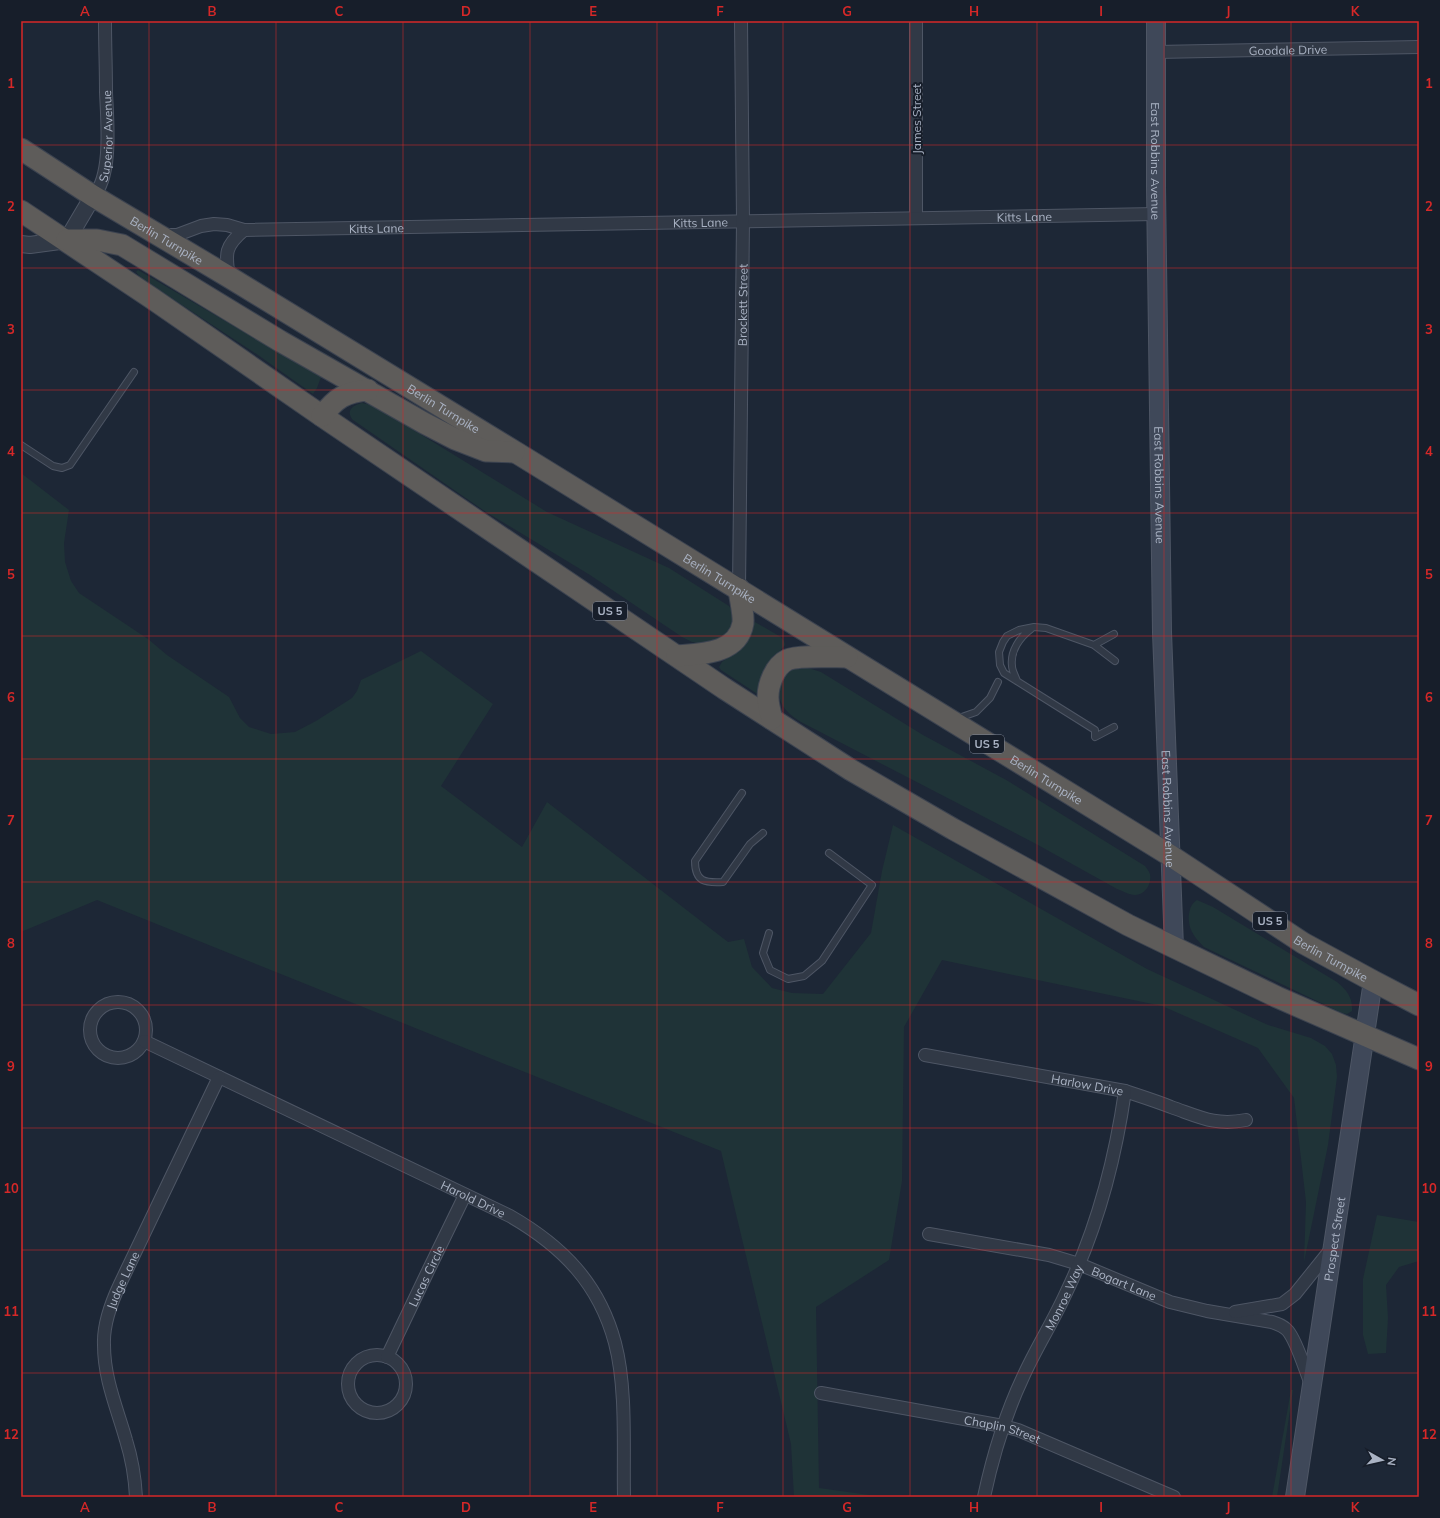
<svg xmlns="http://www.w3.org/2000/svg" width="1440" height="1518" font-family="Mulish,sans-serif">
	<rect width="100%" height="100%" fill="#1d2736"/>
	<path fill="#1f3337" d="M138 270 321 377 317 388 313 394 258 355 141 278 136 272Z
		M362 403 371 405 381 410 547 512 669 568 729 606 732 611V625L728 633 718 641 704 644 692 642 682 637 590 575 486 512 353 420C345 411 353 405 362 403Z
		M21 473 69 510 64 543 65 562 71 581 79 593 148 639 167 655 229 697 240 718 249 727 271 734 295 732 316 721 352 698 357 691 361 680 421 651 493 704 441 786 522 847 547 802 728 942 744 939 752 967 772 988 792 993 823 994 871 933 882 871 893 825 1147 969 1268 1025 1311 1038 1325 1046 1332 1054 1336 1065 1337 1077 1328 1145 1304 1262 1306 1202 1294 1098 1258 1048 1162 1006 942 960 904 1027 902 1181 889 1260 816 1307 819 1488 884 1497H794L791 1444 721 1151 97 900 21 932Z
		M755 622 781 637 784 641 785 645 772 660 758 693H756L721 670 719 667 722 662 730 656 753 623Z
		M805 667 821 672 923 735 1008 781 1145 866C1147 869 1149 871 1150 874 1152 884 1145 895 1135 895 1129 895 1123 891 1117 889L1038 845 801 722C796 719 790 715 786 710 777 700 776 682 787 673 792 669 798 668 805 667Z
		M1197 900 1213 907 1337 982C1347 990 1353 998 1352 1011L1347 1014 1342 1013 1204 947C1200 943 1195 938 1192 932 1187 923 1187 906 1197 900Z
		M1377 1215 1419 1222V1261L1399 1267 1386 1285 1388 1318 1386 1353 1368 1354 1363 1335V1279Z
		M1291 1390H1293L1277 1497H1272Z"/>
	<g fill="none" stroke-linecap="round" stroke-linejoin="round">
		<g stroke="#4e5665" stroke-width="8">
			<path id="service" d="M21 445 53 466 62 468 70 465 134 372
				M1094 645 1114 634
				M1017 681C1016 677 1012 671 1012 666 1010 651 1020 637 1031 629
				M956 719 976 712 990 698 998 682
				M1114 727 1095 737V730L1004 673 1000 665 999 652 1003 642 1007 636 1019 630 1034 627 1046 628 1094 645 1115 661
				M742 793 695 861C695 882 705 883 723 882L750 844 763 833
				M769 933 763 953 770 970 788 979 804 976 822 961 872 885 829 853"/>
		</g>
		<g stroke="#4e5665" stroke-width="14">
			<g id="minor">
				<path id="s1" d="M1157 52 1419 47"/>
				<path id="s2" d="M93 196C113 177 107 118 106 92 106 68 105 45 105 21"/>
				<path d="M916 217V21"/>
				<path id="s3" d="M162 235H177L201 226 214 224 227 225 244 230 1156 214"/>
				<path d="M229 277C225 253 225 246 244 230"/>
				<path id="s4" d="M739 589 743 221 741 21"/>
				<circle cx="118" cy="1030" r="28"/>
				<path id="s5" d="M144 1041 510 1216C562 1246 599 1283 615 1343 627 1388 623 1450 624 1497"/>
				<path id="s6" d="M925 1055 1125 1091C1140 1096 1156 1101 1171 1107 1200 1117 1215 1126 1246 1120"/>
				<path id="s7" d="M929 1234 1049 1255 1079 1264 1170 1302 1207 1311 1272 1322C1278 1324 1284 1326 1288 1331 1297 1342 1305 1370 1311 1384"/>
				<path d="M1235 1312 1282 1304 1295 1294 1332 1248"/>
				<circle cx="377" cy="1384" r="29"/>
				<path id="s8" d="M387 1357 429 1269 465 1195"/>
				<path id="s9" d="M821 1393 1003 1426 1018 1430 1174 1497"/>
				<path id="s10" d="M136 1497C135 1478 132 1459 126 1440 117 1408 104 1379 104 1345 103 1324 111 1303 120 1284L219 1077"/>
				<path id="s11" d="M984 1497C993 1455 1005 1415 1023 1377 1036 1348 1053 1322 1066 1293 1097 1229 1115 1161 1125 1091"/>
			</g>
		</g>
		<g stroke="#4e5665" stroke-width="18">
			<path id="tertiary" d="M21 244 30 245 67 240 93 196"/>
		</g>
		<g stroke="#4e5665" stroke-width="20">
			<g id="secondary">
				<path id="s12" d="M1156 21V187L1162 632 1174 948"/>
				<path id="s13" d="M1295 1497 1373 981"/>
			</g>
		</g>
		<g stroke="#3c4350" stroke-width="23">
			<g id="trunk">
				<path id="s14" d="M21 149 93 196 229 277 517 453 1171 856 1303 943 1373 981 1419 1005"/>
				<path d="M21 211 153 299 322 416 725 689 851 770 953 829 1128 925 1277 997 1419 1059"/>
				<path d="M67 240H97L122 245 280 341 424 423 455 439 486 451 514 452"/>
				<path d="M322 416C336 398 345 392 368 390"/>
				<path d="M677 656C701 654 738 654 743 623 744 615 740 599 739 589"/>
				<path d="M772 719C770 712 768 704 768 697 768 684 775 666 787 660 798 655 833 657 847 657"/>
			</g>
		</g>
		<use href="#service" stroke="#313946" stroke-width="6"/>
		<use href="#minor" stroke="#313946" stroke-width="12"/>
		<use href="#tertiary" stroke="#313946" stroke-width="16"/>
		<use href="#secondary" stroke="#3f4859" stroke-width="18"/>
		<use href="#trunk" stroke="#5e5c5a" stroke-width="21"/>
	</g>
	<path fill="none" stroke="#d62828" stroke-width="1" stroke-opacity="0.55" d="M149 21V1497M276 21V1497M403 21V1497M530 21V1497M657 21V1497M783 21V1497M910 21V1497M1037 21V1497M1164 21V1497M1291 21V1497M21 145H1419M21 268H1419M21 390H1419M21 513H1419M21 636H1419M21 759H1419M21 882H1419M21 1005H1419M21 1128H1419M21 1250H1419M21 1373H1419"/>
	<g text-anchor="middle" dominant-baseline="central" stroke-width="4" stroke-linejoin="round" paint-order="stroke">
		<g fill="#171e2a" stroke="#7e8696" stroke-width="1">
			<rect x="593" y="602" width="34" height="18" rx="3"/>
			<rect x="970" y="735" width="34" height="18" rx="3"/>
			<rect x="1253" y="912" width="34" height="18" rx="3"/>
		</g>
		<g font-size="11" font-weight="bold" fill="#aab3c4">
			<text x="610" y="611">US 5</text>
			<text x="987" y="744">US 5</text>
			<text x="1270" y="921">US 5</text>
		</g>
		<g font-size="12" fill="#aab3c4" stroke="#171e2a">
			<text stroke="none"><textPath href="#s1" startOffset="131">Goodale Drive</textPath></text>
			<text transform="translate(916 119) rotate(-90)">James Street</text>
			<text stroke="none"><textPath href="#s2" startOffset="63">Superior Avenue</textPath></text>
			<text stroke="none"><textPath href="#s12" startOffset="140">East Robbins Avenue</textPath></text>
			<text stroke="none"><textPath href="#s3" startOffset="865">Kitts Lane</textPath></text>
			<text stroke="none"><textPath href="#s3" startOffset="541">Kitts Lane</textPath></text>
			<text stroke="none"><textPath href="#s3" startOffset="217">Kitts Lane</textPath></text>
			<text stroke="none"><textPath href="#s14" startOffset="172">Berlin Turnpike</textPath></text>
			<text stroke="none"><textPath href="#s4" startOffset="284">Brockett Street</textPath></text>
			<text stroke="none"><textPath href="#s14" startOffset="496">Berlin Turnpike</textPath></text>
			<text stroke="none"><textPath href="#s12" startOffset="464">East Robbins Avenue</textPath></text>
			<text stroke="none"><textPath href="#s14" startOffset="820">Berlin Turnpike</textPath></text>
			<text stroke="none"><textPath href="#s14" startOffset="1204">Berlin Turnpike</textPath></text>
			<text stroke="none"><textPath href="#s12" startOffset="788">East Robbins Avenue</textPath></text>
			<text stroke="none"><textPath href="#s14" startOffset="1540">Berlin Turnpike</textPath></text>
			<text stroke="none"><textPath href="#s6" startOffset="165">Harlow Drive</textPath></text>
			<text stroke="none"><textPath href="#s5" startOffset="365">Harold Drive</textPath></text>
			<text stroke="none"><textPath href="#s13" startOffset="261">Prospect Street</textPath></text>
			<text stroke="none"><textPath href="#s8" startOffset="90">Lucas Circle</textPath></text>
			<text stroke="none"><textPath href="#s10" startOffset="224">Judge Lane</textPath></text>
			<text stroke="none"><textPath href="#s7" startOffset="202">Bogart Lane</textPath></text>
			<text stroke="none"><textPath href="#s11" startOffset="216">Monroe Way</textPath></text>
			<text stroke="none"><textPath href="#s9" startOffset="185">Chaplin Street</textPath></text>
		</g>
	</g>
	<rect width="1440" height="1518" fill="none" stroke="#171e2a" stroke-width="44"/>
	<g transform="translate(1382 1460) rotate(98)" stroke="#171e2a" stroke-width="3" paint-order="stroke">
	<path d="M0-3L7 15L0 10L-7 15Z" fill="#aab3c4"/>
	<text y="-6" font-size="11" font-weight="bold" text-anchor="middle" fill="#aab3c4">N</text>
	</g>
	<rect x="22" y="22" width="1396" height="1474" fill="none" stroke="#d62828" stroke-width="1.5"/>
	<g font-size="13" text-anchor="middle" font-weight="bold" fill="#d62828">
		<text x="85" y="16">A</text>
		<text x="212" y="16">B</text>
		<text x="339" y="16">C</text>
		<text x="466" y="16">D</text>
		<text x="593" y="16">E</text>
		<text x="720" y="16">F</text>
		<text x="847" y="16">G</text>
		<text x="974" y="16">H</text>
		<text x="1101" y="16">I</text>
		<text x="1228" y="16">J</text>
		<text x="1355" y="16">K</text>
		<text x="11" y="88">1</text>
		<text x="1429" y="88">1</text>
		<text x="11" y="211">2</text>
		<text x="1429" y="211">2</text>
		<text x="11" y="334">3</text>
		<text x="1429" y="334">3</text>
		<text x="11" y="456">4</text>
		<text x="1429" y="456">4</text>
		<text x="11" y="579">5</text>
		<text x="1429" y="579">5</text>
		<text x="11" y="702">6</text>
		<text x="1429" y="702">6</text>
		<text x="11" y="825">7</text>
		<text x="1429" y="825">7</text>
		<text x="11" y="948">8</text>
		<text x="1429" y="948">8</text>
		<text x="11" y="1071">9</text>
		<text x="1429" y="1071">9</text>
		<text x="11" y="1193">10</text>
		<text x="1429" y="1193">10</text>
		<text x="11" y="1316">11</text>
		<text x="1429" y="1316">11</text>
		<text x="11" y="1439">12</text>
		<text x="1429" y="1439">12</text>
		<text x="85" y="1512">A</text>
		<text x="212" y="1512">B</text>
		<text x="339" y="1512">C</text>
		<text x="466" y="1512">D</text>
		<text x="593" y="1512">E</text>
		<text x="720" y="1512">F</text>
		<text x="847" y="1512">G</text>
		<text x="974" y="1512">H</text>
		<text x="1101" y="1512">I</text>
		<text x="1228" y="1512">J</text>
		<text x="1355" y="1512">K</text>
	</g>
</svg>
